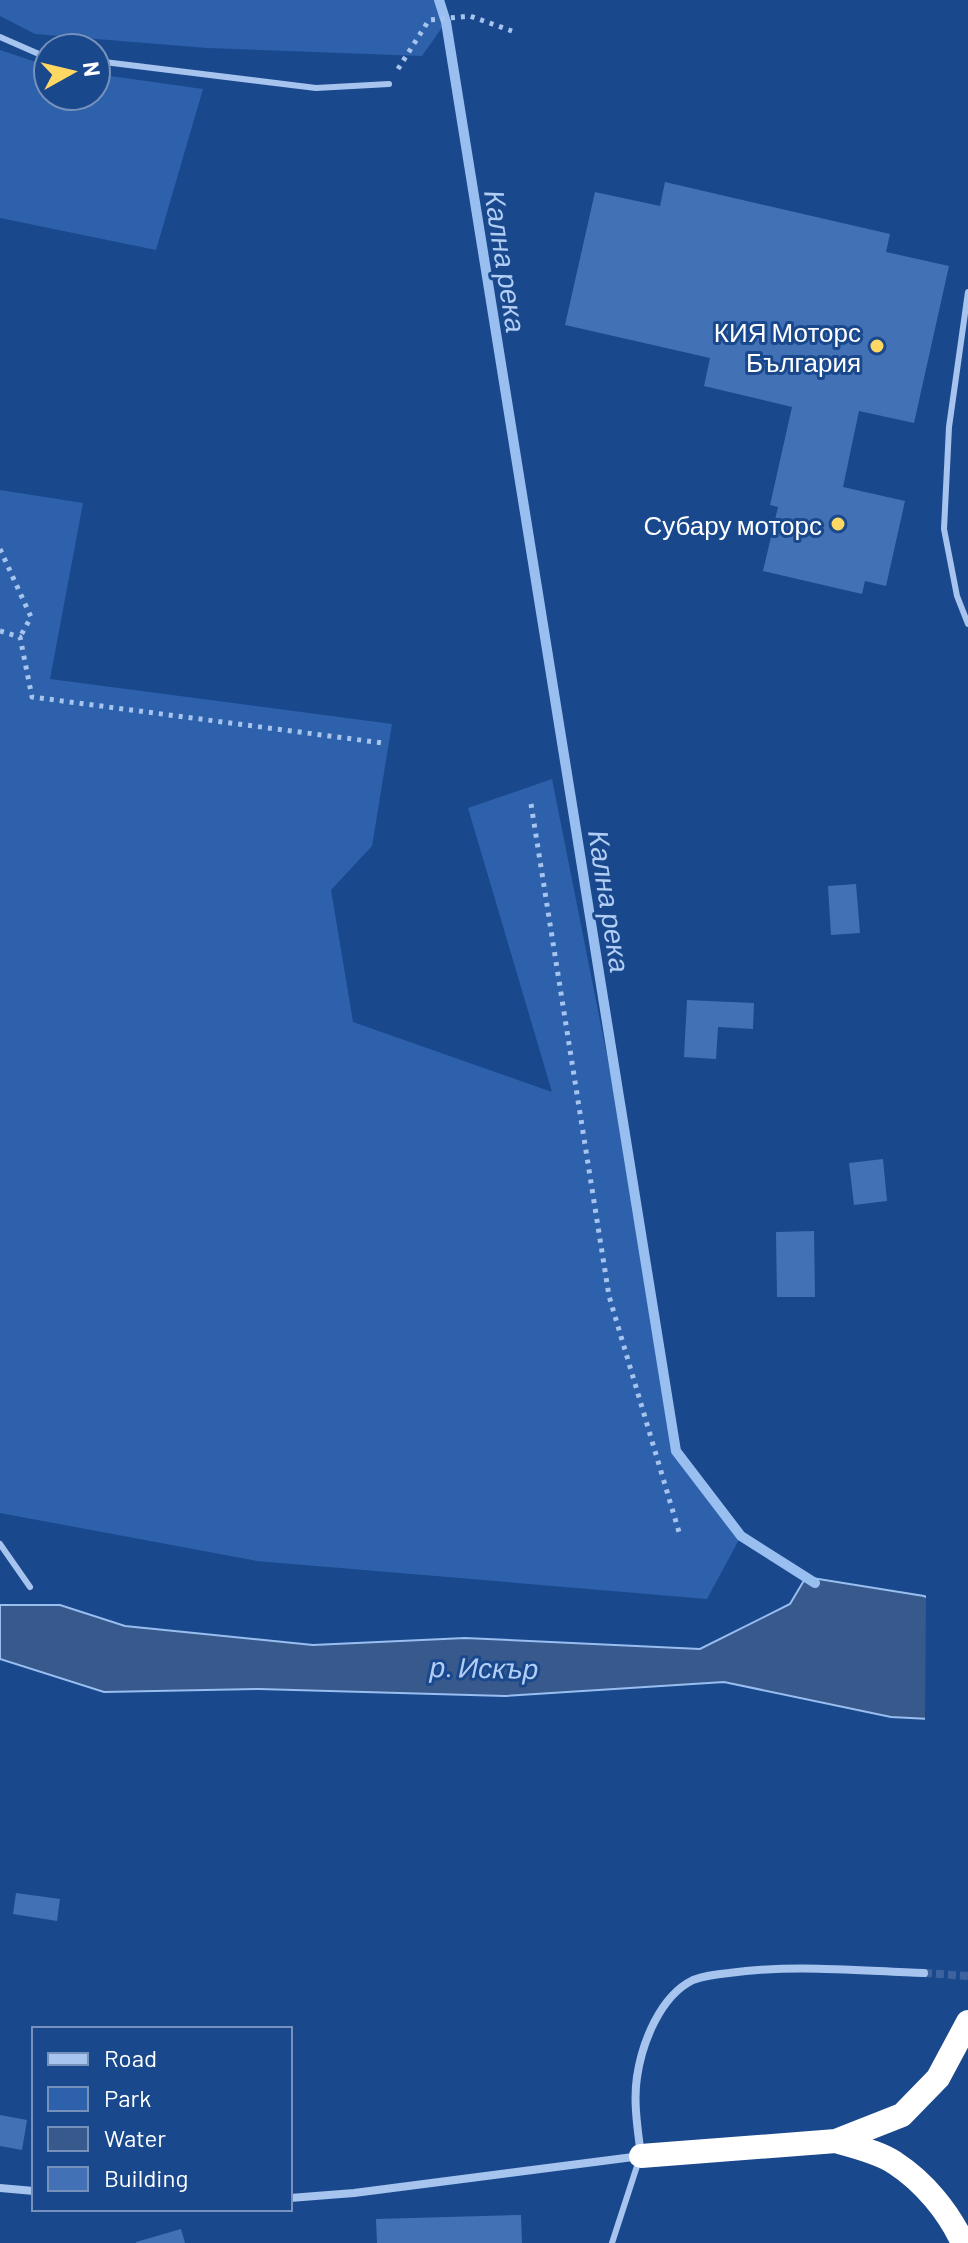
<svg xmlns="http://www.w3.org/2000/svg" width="968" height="2243" font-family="Barlow,sans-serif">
	<rect width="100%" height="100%" fill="#1a488d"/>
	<path fill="#2d61ab" d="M0 0H439L446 22 422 56 207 48 35 34 0 16Z
		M0 50 48 66V96H96V74L203 89 156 250 0 218Z
		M0 490 83 503 50 679 392 724 372 846 331 890 353 1022 552 1092 468 808 552 779 636 1202 676 1451 741 1536 707 1599 257 1561 0 1513Z"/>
	<path fill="#38598c" stroke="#99bef0" stroke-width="2" d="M806 1577 924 1596 968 1618V1721L891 1717 724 1682 505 1696 259 1689 104 1692 0 1659V1605H60L125 1626 313 1645 465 1638 700 1649 790 1604Z"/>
	<path fill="#1a488d" d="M926 1593 968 1614V1725L925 1723Z"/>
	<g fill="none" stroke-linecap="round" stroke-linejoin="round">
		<path stroke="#99bef0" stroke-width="10" d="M439 0 446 22 676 1451 741 1536 815 1583"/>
	</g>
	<path fill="#4371b5" d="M665 182 890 234 886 252 949 266 914 423 859 411 843 487 905 501 886 586 865 581 862 594 763 571 778 507 770 505 792 407 704 386 710 358 565 325 595 192 660 206Z
		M856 884 860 933 831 935 828 886Z
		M687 1000 754 1003 753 1029 718 1027 716 1059 684 1057Z
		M883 1159 887 1201 854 1205 849 1163Z
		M814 1231 815 1297H777L776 1232Z
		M16 1893 60 1899 57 1921 13 1914Z
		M0 2115 27 2120 22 2150 0 2146Z
		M521 2215 522 2243H377L376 2219Z
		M181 2229 185 2243H136V2242Z"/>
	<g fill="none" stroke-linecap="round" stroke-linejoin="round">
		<path stroke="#3c639e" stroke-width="8" stroke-dasharray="8 4" stroke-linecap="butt" d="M924 1973 968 1976"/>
		<path stroke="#a6c4ee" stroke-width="5" stroke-dasharray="4 6" stroke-linecap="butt" d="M398 69 429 20 470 16 512 31
			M0 549 31 617 20 637
			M0 631 20 637 32 697 383 743
			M531 804 609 1296 679 1532"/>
		<path stroke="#a6c4ee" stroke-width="6" d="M0 37 48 58
			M96 61 316 88 389 84
			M968 292 949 427 944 529 957 596 968 624
			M0 1544 30 1587
			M612 2243 639 2160"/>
		<path stroke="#a6c4ee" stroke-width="8" d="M0 2188 34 2191
			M290 2198 354 2193 641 2156C638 2131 633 2102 637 2077 642 2043 660 1996 693 1980 704 1976 718 1974 729 1973 793 1964 860 1971 924 1973"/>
		<path stroke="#fff" stroke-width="24" d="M836 2141C855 2147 879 2152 895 2163 924 2182 948 2211 963 2243
			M641 2156 836 2141 902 2115 938 2078 968 2022"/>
	</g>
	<g fill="#ffd863" stroke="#1a488d" stroke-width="3">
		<circle cx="877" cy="346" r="8"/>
		<circle cx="838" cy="524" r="8"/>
	</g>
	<g text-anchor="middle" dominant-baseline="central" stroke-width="6" stroke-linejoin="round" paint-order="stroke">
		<g font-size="26" fill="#fff" stroke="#1a488d" text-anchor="end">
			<text x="861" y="331">КИЯ Моторс<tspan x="861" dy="30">България</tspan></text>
			<text x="822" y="524">Субару моторс</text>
		</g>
		<g font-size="28" font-style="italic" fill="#b2cef5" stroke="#1a488d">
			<text transform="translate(506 261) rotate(81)">Кална река</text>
			<text transform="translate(610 901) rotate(81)">Кална река</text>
			<text transform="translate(484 1667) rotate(1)">р. Искър</text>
		</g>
	</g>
	<rect x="32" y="2027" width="260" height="184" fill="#1a488d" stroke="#7691bb" stroke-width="2"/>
	<rect x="48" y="2053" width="40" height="12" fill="#a6c4ee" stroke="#7691bb" stroke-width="2"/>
	<text x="104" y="2067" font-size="24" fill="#ffffff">Road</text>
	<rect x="48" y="2087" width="40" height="24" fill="#2d61ab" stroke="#7691bb" stroke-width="2"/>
	<text x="104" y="2107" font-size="24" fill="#ffffff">Park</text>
	<rect x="48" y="2127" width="40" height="24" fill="#38598c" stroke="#7691bb" stroke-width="2"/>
	<text x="104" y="2147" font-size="24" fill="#ffffff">Water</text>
	<rect x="48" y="2167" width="40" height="24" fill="#4371b5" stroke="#7691bb" stroke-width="2"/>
	<text x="104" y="2187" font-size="24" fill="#ffffff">Building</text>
	<g transform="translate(72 72) rotate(82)"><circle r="38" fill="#1a488d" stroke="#7691bb" stroke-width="2"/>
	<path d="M0-6L14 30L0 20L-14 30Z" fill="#ffd863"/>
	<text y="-12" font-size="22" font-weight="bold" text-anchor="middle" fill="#ffffff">N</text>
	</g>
</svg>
